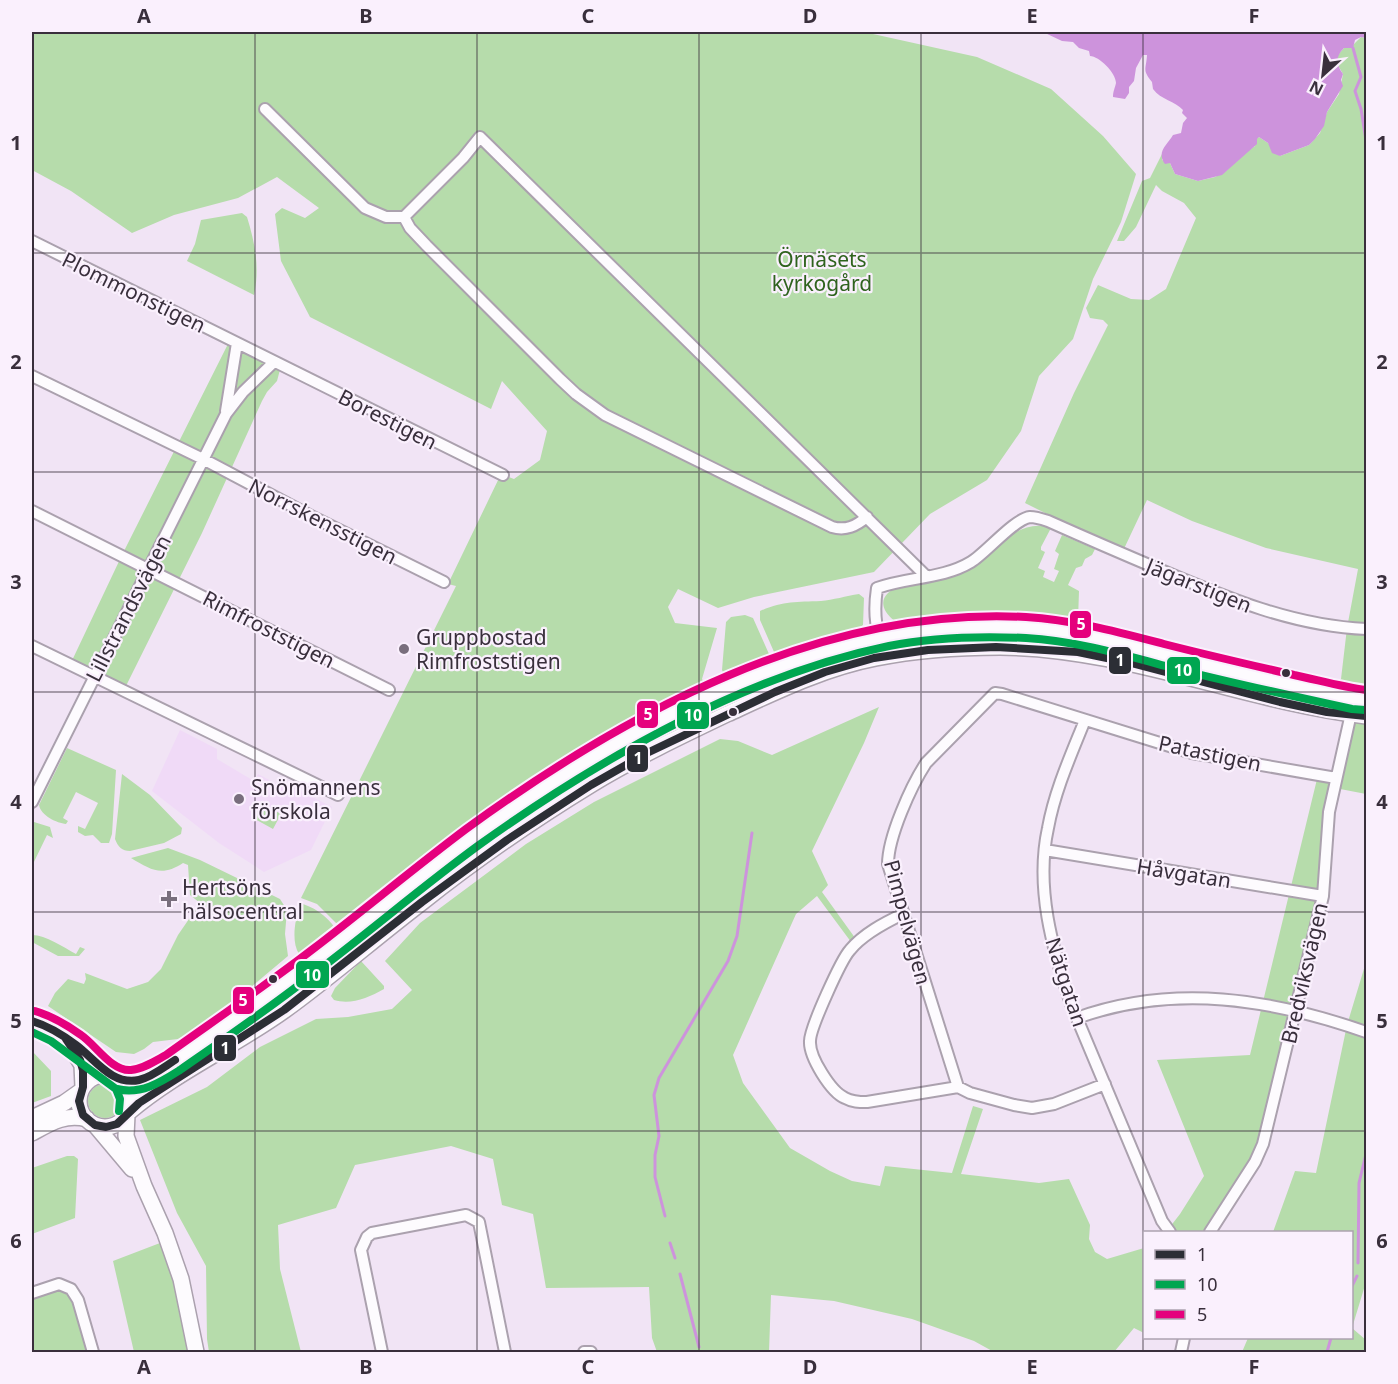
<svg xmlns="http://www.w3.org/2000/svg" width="1398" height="1384" font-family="'Noto Sans',sans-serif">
	<rect width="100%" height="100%" fill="#f1e4f5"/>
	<path fill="#f0daf7" d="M180 730 217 749V759L254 781 258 774 279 785 281 781 332 807 311 850 264 872 219 843 152 791Z"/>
	<path fill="#b6dcab" d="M32 32H864L977 57 1051 89 1103 136 1136 174 1121 222 1093 279 1073 339 1039 376 1021 431 987 480 930 514 874 572 754 597 718 608 678 589 668 607 675 623 717 628 702 679 712 696 544 790 348 935 317 904 301 898 456 586 448 584 501 474 514 479 540 460 547 431 502 381 491 409 310 317 281 261 275 214 282 208 305 218 319 208 277 177 238 198 174 215 132 233 71 191 32 170Z
		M1361 37 1366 38V700L1111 632 1078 626H906C894 624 874 606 888 593 895 586 908 585 918 583 941 578 963 562 984 551 1006 540 1025 519 1051 528L1041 547V550L1045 552 1038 568 1045 571 1043 577 1054 582 1059 571 1054 569 1059 554 1055 551 1062 535 1095 549 1092 555 1085 559 1082 566 1076 568 1068 585 1079 591 1078 620 1173 645 1175 647 1251 669 1294 675 1335 683 1341 679 1347 628 1358 569 1266 548 1192 521 1147 500 1122 553 1053 523 1055 518 1025 503 1074 393 1108 325 1103 320 1090 318 1086 308 1098 285 1131 299 1149 300 1166 289 1196 218 1184 203 1162 191 1156 185 1136 227 1124 241H1117L1142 181 1150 178 1162 154V160L1170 163 1175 174 1198 181 1215 177 1226 171 1243 154 1255 146 1256 139 1259 137 1268 143 1280 156 1309 145 1320 133 1327 112 1339 94 1343 74 1336 62 1337 56 1344 48 1353 45Z
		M242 213 247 217C255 243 260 268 254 295L187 261 195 244 201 220Z
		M230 340 281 366 277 381 267 392 262 401 202 533 123 692 68 669 122 555Z
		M859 594 864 598 863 625 852 636 813 648 778 661 760 620V611C783 601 796 602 821 601 833 600 846 596 859 594Z
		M745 615 753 618 773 663C757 669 740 673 725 677L722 670 726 622 731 617Z
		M994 633 1075 638 1303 697V699L1145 660 919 645 918 638 931 635Z
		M825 659 827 663 672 732 247 1027 135 1098 132 1086 311 972 469 848 567 782 669 725 726 698Z
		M879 707 864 743 812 851 828 885 822 892 858 942 854 946 817 896 796 914 733 1055 743 1083 790 1148 830 1171 852 1181 880 1186 885 1166 952 1173 973 1106 983 1109 961 1174 1039 1183 1069 1179 1090 1225 1089 1239 1095 1252 1107 1259 1144 1248V1333L1134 1328 1114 1352H994L974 1341 912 1319 834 1301 771 1295 769 1352H657L652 1338 649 1287 546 1288 533 1214 502 1205 493 1159 451 1146 355 1165 336 1208 278 1225 280 1269 301 1352H209L207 1339 206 1266 177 1213 140 1120 207 1087 260 1047 316 1019 348 1017 392 1009 412 990 385 961 420 923 526 844 594 802 720 739 738 741 772 755Z
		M1351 715 1366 716V794L1335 788 1321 894 1259 1152 1210 1232H1166L1180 1214 1204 1176 1157 1060 1250 1055 1318 775 1337 778Z
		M67 748 116 770 112 834 109 843H101L93 835 85 836 78 832V826L85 829 98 803 76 792 63 818 68 821 66 824C57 823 41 816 39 805Z
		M122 774 150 795 182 828 181 834 164 843 130 851C122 851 118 847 115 839Z
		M261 803 281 814 273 829 253 818Z
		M34 822 50 827 53 838 47 835 32 866V823Z
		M168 848 200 860 280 899 287 910 285 934 288 956 208 1023 178 1039 153 1042 144 1049 134 1054 116 1052 48 1006 55 993 68 979 84 984 86 979 85 973 127 989 148 982 161 969 178 935 200 903 190 895 188 865 183 863C162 877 151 870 131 858Z
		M303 904C318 909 332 920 338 934L323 946 299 954C291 941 295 920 300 905Z
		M32 935C46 935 63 947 76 954L80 947 85 949 79 956H58L32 942Z
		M361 961 384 986V989C368 998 351 1005 334 1000L331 996 335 988Z
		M1366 962V1282L1352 1328 1366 1340V1352H1242L1248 1338H1352V1232H1273L1295 1171 1316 1173 1347 1025Z
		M32 1051 51 1071V1096L32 1103Z
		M88 1101a17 17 0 1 1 34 0a17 17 0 1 1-34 0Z
		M67 1156H74L78 1159 75 1218 32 1234V1168Z
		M160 1243 163 1244 169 1260 191 1352H134L113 1261Z
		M56 1284 73 1289 93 1352H32V1292Z"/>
	<path fill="#cd93dc" d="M1043 32H1366V38L1361 37 1355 40 1353 48H1344C1335 57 1336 64 1343 74L1341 80 1343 86 1327 112 1324 126 1315 139 1309 145 1280 156 1272 153 1268 143 1259 137 1257 139V144L1222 175 1198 181 1175 174 1170 163 1165 164C1156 152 1167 145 1173 135L1181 133 1183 123 1187 118 1182 113 1183 110C1175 101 1161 100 1153 89L1152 82C1142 69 1146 71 1147 55H1143L1136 68 1134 81 1129 87V93L1125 99 1113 97C1113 91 1115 88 1116 83 1116 73 1099 56 1090 56L1089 51 1079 48 1073 42 1062 41Z"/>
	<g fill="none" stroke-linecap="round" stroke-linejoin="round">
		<path stroke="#cd93dc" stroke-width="3" d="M1353 48 1361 77 1355 91 1361 109 1366 140
			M665 1216 655 1177V1155L659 1136 654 1095 659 1078 728 961 737 936 752 833
			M670 1243 675 1258
			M1358 1263 1359 1183 1366 1154
			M680 1274 699 1347
			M1352 1286 1357 1276
			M1327 1352 1331 1338"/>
		<g stroke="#aba1ae" stroke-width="14">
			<path id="street" d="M265 109 365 208 386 217H404L410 228 427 246 560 379 576 394 605 415 832 527C846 531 856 526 867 517
				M404 217 463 158 480 137 926 576
				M32 241 503 475
				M32 376 203 459 311 516 444 582
				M226 411 237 343
				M32 511 389 690
				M32 646 338 795
				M886 657C876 631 873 615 877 588 907 577 943 579 971 562 986 553 1014 519 1030 517 1036 517 1042 519 1048 521 1086 538 1123 554 1161 570 1227 598 1294 626 1366 629
				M1085 720C1071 755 1055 790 1048 828 1035 887 1052 948 1071 1004L1162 1221 1170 1232
				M32 802 226 414 243 392 274 362
				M1045 850 1323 896
				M903 914C884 923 863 934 850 950 841 960 810 1028 810 1041 809 1057 831 1092 845 1098 852 1102 859 1102 867 1102L958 1087
				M1077 1018C1174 983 1272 999 1366 1032
				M1105 1084 1054 1104 1032 1108 1014 1105 970 1093 958 1087 888 864C888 837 911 786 926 763L995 693 1002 694 1192 753 1336 778
				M1210 1232 1255 1162 1263 1144 1323 896 1329 812 1352 709
				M32 1293 59 1284 71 1289 78 1300 93 1352
				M382 1352 361 1250 367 1237 372 1233 466 1215 479 1222 505 1352
				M584 1352H591
				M1181 1352 1184 1338"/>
		</g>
		<g stroke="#aba1ae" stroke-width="18">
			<path id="secondary" d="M32 1021C65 1030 86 1059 115 1077
				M71 1047 82 1065 83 1087
				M79 1101a26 26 0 1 1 52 0a26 26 0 1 1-52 0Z
				M120 1079C127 1081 133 1081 140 1079 160 1073 177 1059 193 1048 222 1028 250 1008 278 988 345 939 407 885 474 836 588 754 748 663 887 636 947 625 1012 624 1072 632 1106 637 1140 649 1173 657 1233 672 1293 686 1354 699L1366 700
				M129 1112C176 1072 235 1046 285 1010 332 976 375 938 421 903 475 860 533 820 592 784 635 758 681 736 727 714 775 692 824 668 876 658 916 650 959 647 1000 647 1126 648 1242 701 1366 716
				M127 1115 126 1136 144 1186 165 1233 181 1279 196 1352
				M32 1118 64 1103 81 1091
				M95 1125 132 1169
				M32 1133C50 1123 66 1113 87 1119"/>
		</g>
		<use href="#street" stroke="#fdfbfe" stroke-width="10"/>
		<use href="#secondary" stroke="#fdfbfe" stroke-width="15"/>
		<g stroke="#faf0fd" stroke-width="12">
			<path id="bus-1" d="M32 1021C48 1026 63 1035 76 1045 95 1059 112 1086 139 1080 152 1077 164 1067 175 1060
				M66 1039 80 1060 83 1070V1087L79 1101 83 1115 95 1125 106 1127 117 1124 139 1103 284 1010 422 902 507 840 591 785 647 753 775 692 825 672 874 658 928 650 996 647 1078 652 1131 663 1280 702 1327 712 1366 716"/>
		</g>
		<g stroke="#faf0fd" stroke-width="12">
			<path id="bus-2" d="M32 1032 51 1041 116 1089 120 1099 119 1111
				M117 1089C141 1095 161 1082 180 1070 223 1040 267 1010 308 978 366 935 420 888 479 845 599 759 743 676 889 646 933 637 980 636 1026 638 1077 641 1124 655 1173 668 1232 683 1292 696 1352 709L1365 710"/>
		</g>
		<g stroke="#faf0fd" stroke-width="12">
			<path id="bus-3" d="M35 1011C52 1016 67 1025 81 1035 96 1045 112 1072 131 1070 143 1069 155 1061 166 1055 215 1020 265 986 313 949 364 910 414 868 466 829 627 712 821 606 1026 617 1074 620 1118 632 1164 644 1207 655 1251 665 1294 675 1318 680 1342 687 1366 690"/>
		</g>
		<use href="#bus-1" stroke="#2c2e35" stroke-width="8"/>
		<use href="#bus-2" stroke="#00a651" stroke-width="8"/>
		<use href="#bus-3" stroke="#e5007d" stroke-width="8"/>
	</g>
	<path fill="none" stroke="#392f3c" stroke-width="1.5" stroke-opacity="0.55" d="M255 32V1352M477 32V1352M699 32V1352M921 32V1352M1143 32V1352M32 253H1366M32 472H1366M32 692H1366M32 912H1366M32 1131H1366"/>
	<g fill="#796e7d" stroke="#faf0fd" stroke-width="2">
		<circle cx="404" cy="649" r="6"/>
		<circle cx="239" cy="799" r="6"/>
		<path d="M166 890h6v6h6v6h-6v6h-6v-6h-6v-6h6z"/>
	</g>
	<g fill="#392f3c" stroke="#faf0fd" stroke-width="2">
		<circle cx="1286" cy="673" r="5"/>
		<circle cx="733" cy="712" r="5"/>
		<circle cx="273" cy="979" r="5"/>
	</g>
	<g text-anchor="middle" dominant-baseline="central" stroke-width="4.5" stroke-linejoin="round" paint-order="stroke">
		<g font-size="21" fill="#2f631e" stroke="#faf0fd">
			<text x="822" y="259">Örnäsets<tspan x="822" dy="24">kyrkogård</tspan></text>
		</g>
		<g font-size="21" fill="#392f3c" stroke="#faf0fd">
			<text transform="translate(134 292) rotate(26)">Plommonstigen</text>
			<text transform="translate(388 419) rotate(27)">Borestigen</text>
			<text transform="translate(323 521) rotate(27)">Norrskensstigen</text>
			<text transform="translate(1199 585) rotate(22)">Jägarstigen</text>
			<text transform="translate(128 608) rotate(-63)">Lillstrandsvägen</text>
			<text transform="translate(269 629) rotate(27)">Rimfroststigen</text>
			<text transform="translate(1210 753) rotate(12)">Patastigen</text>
			<text transform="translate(1184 873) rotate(9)">Håvgatan</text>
			<text transform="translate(908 922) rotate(75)">Pimpelvägen</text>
			<text transform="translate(1304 973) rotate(-77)">Bredviksvägen</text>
			<text transform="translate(1067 982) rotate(72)">Nätgatan</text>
		</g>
		<g font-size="21" fill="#392f3c" stroke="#faf0fd" text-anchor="start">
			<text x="416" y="637">Gruppbostad<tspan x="416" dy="24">Rimfroststigen</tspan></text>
			<text x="251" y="787">Snömannens<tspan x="251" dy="24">förskola</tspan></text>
			<text x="182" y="887">Hertsöns<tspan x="182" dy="24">hälsocentral</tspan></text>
		</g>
	</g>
	<g stroke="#faf0fd" stroke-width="2">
		<rect x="1069" y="610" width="23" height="29" rx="6" fill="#e5007d"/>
		<rect x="1108" y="646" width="24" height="29" rx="6" fill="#2c2e35"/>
		<rect x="1166" y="656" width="35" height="29" rx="6" fill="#00a651"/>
		<rect x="636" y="700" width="23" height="29" rx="6" fill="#e5007d"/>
		<rect x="676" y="701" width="34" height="29" rx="6" fill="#00a651"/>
		<rect x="626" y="744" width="23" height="29" rx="6" fill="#2c2e35"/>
		<rect x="295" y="960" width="35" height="29" rx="6" fill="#00a651"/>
		<rect x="232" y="986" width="23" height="29" rx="6" fill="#e5007d"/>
		<rect x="213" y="1034" width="24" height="28" rx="6" fill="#2c2e35"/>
	</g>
	<g font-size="16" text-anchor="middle" font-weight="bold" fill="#fff">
		<text x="1081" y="630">5</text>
		<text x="1120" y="666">1</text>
		<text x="1183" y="676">10</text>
		<text x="648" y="720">5</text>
		<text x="693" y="721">10</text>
		<text x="638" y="764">1</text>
		<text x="312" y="981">10</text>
		<text x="243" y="1006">5</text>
		<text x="225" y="1054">1</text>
	</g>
	<rect width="1398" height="1384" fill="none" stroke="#faf0fd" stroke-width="66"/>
	<rect x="1143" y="1231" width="210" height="108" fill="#faf0fd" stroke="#ada3b0" stroke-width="1.5"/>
	<rect x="1155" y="1250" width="30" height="9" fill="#2c2e35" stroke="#ada3b0" stroke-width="1.5"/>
	<text x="1197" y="1261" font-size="18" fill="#392f3c">1</text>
	<rect x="1155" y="1280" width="30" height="9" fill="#00a651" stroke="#ada3b0" stroke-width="1.5"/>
	<text x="1197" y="1291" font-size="18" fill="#392f3c">10</text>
	<rect x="1155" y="1310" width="30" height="9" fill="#e5007d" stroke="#ada3b0" stroke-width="1.5"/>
	<text x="1197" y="1321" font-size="18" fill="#392f3c">5</text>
	<g transform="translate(1323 75) rotate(207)" stroke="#faf0fd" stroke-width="4.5" paint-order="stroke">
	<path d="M0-4.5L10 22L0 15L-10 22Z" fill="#392f3c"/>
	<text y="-9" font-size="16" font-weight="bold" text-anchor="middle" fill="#392f3c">N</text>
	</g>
	<rect x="33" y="33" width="1332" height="1318" fill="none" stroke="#392f3c" stroke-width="2"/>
	<g font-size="20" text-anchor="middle" font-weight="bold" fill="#392f3c">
		<text x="144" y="23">A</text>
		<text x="366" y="23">B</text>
		<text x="588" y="23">C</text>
		<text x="810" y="23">D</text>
		<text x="1032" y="23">E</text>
		<text x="1254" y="23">F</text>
		<text x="16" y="150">1</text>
		<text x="1382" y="150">1</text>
		<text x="16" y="369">2</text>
		<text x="1382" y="369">2</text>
		<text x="16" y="589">3</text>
		<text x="1382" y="589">3</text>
		<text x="16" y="809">4</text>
		<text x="1382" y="809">4</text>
		<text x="16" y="1028">5</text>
		<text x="1382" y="1028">5</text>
		<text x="16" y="1248">6</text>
		<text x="1382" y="1248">6</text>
		<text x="144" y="1374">A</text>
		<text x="366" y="1374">B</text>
		<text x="588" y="1374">C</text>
		<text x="810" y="1374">D</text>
		<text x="1032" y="1374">E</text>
		<text x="1254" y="1374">F</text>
	</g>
</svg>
